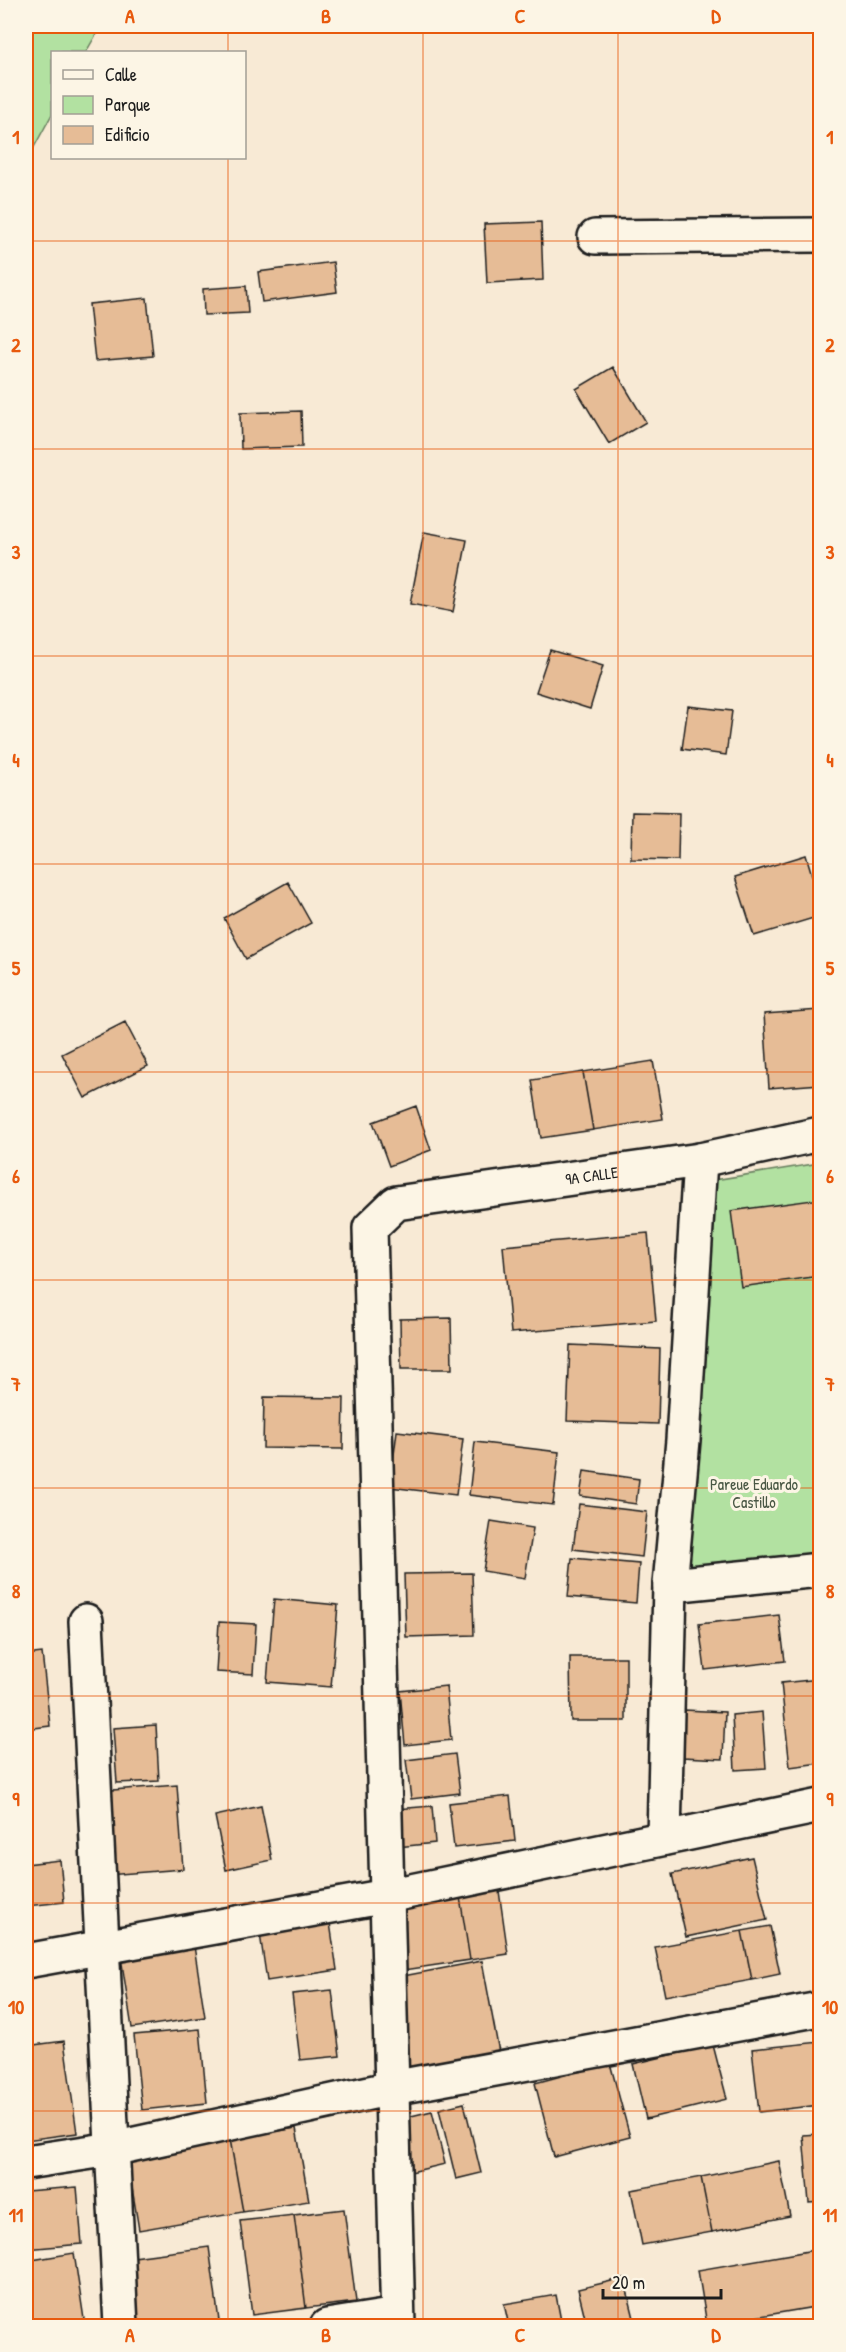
<svg xmlns="http://www.w3.org/2000/svg" width="846" height="2352" font-family="'Patrick Hand',sans-serif">
	<rect width="100%" height="100%" fill="#f8ead5"/>
	<filter id="ink" filterUnits="userSpaceOnUse"><feTurbulence type="fractalNoise" baseFrequency=".0167" numOctaves="2"/><feDisplacementMap in="SourceGraphic" scale="12" xChannelSelector="R" yChannelSelector="G"/><feConvolveMatrix kernelMatrix="1 2 1 2 8 2 1 2 1" color-interpolation-filters="sRGB"/></filter>
	<g filter="url(#ink)">
		<path fill="#b2e1a1" stroke="#677e5e" stroke-width="1.5" d="M26 26H101L86 52H52V114L26 162Z
			M820 1163V1555L682 1569 708 1181Z"/>
		<path fill="#e6bc96" stroke="#1c1c1c" stroke-width="1.5" d="M541 222 543 280 487 283 484 224Z
			M333 262 337 292 262 302 258 272Z
			M246 286 248 313 204 315 203 289Z
			M147 298 153 356 95 361 89 304Z
			M613 367 646 422 609 444 576 389Z
			M301 411 302 447 241 449 240 413Z
			M424 532 467 540 453 612 410 604Z
			M550 650 603 666 590 709 536 692Z
			M688 706 732 711 726 755 682 749Z
			M632 812 679 813 678 860 631 859Z
			M806 855 820 902V916L754 936 735 877Z
			M288 882 311 923 246 959 224 918Z
			M820 1010V1084L769 1088 764 1014Z
			M125 1022 148 1066 85 1098 62 1054Z
			M653 1061 663 1119 593 1130 583 1072Z
			M583 1072 593 1130 541 1138 532 1080Z
			M416 1106 431 1150 389 1166 373 1122Z
			M820 1199V1276L741 1287 731 1211Z
			M648 1233 656 1321 511 1333 503 1246Z
			M451 1318 452 1369H401L400 1319Z
			M570 1345 660 1349 658 1424 567 1421Z
			M264 1397 344 1398 343 1449 263 1448Z
			M397 1431 463 1439 456 1495 390 1487Z
			M475 1442 559 1452 553 1505 469 1495Z
			M584 1471 639 1479 636 1504 580 1496Z
			M579 1504 647 1512 642 1557 573 1549Z
			M491 1521 533 1528 525 1578 483 1571Z
			M572 1558 639 1564 636 1603 568 1597Z
			M472 1573 474 1635 406 1637 404 1574Z
			M274 1599 338 1605 331 1687 267 1682Z
			M779 1615 785 1661 705 1670 699 1624Z
			M219 1622 256 1624 253 1674 216 1672Z
			M42 1653 50 1726 26 1729V1655Z
			M570 1657H626V1721H571Z
			M820 1679V1763L790 1767 781 1683Z
			M446 1686 451 1740 405 1745 400 1691Z
			M684 1710 725 1712 723 1759 682 1757Z
			M762 1712 766 1768 735 1770 732 1715Z
			M156 1725 159 1781 117 1783 113 1728Z
			M455 1754 460 1793 411 1799 406 1760Z
			M177 1785 183 1869 107 1875 100 1791Z
			M510 1796 515 1841 454 1848 449 1803Z
			M261 1806 272 1860 226 1870 215 1816Z
			M432 1806 435 1843 388 1848 384 1810Z
			M752 1857 767 1920 686 1937 672 1874Z
			M60 1860 64 1902 26 1906V1864Z
			M499 1891 508 1954 470 1960 460 1897Z
			M460 1897 470 1960 397 1971 387 1908Z
			M330 1923 337 1970 267 1981 260 1934Z
			M770 1926 780 1974 752 1980 742 1931Z
			M742 1931 752 1980 665 1996 655 1947Z
			M194 1946 205 2017 132 2028 121 1957Z
			M482 1961 499 2052 394 2072 377 1981Z
			M332 1990 340 2056 300 2060 292 1994Z
			M200 2029 207 2103 142 2110 134 2035Z
			M64 2041 77 2133 26 2140V2046Z
			M820 2042V2105L759 2112 752 2049Z
			M713 2045 727 2099 646 2119 633 2064Z
			M610 2063 630 2137 554 2157 535 2083Z
			M464 2103 481 2173 456 2179 439 2109Z
			M432 2111 445 2164 394 2176 382 2123Z
			M296 2128 309 2201 243 2212 230 2139Z
			M820 2134V2202L809 2203 803 2135Z
			M230 2139 243 2212 139 2230 127 2157Z
			M779 2161 790 2216 712 2232 701 2177Z
			M701 2177 712 2232 642 2245 631 2190Z
			M77 2187 82 2244 26 2249V2191Z
			M344 2209 356 2302 306 2308 294 2215Z
			M294 2215 306 2308 252 2315 240 2221Z
			M209 2247 219 2321 174 2326H128L119 2259Z
			M820 2249V2306L707 2325 698 2270Z
			M74 2253 85 2326H26V2261Z
			M624 2278 636 2326H587L578 2289Z
			M556 2295 562 2326H509L504 2304Z"/>
		<g fill="none" stroke-linecap="round" stroke-linejoin="round">
			<g stroke="#1c1c1c" stroke-width="38">
				<g id="street">
					<path d="M595 237 820 235"/>
					<path d="M670 1585 820 1570"/>
					<path d="M86 1621 121 2326"/>
					<path d="M664 1838 670 1585 683 1440 700 1160"/>
					<path d="M26 1961 387 1896 820 1806"/>
					<path d="M26 2162 112 2149 392 2088 820 2009"/>
					<path d="M327 2326 397 2315"/>
					<path id="s1" d="M398 2326 370 1228 396 1203 700 1160 820 1134"/>
				</g>
			</g>
			<use href="#street" stroke="#fcf5e5" stroke-width="33"/>
		</g>
	</g>
	<path fill="none" stroke="#e8590c" stroke-width="1.5" stroke-opacity="0.55" d="M228 26V52M423 26V2326M618 26V2326M228 158V2326M26 241H820M26 449H820M26 656H820M26 864H820M26 1072H820M26 1280H820M26 1488H820M26 1696H820M26 1903H820M26 2111H820"/>
	<g text-anchor="middle" dominant-baseline="central" stroke-width="6" stroke-linejoin="round" paint-order="stroke">
		<g font-size="16" fill="#1c1c1c" stroke="#fcf5e5">
			<text stroke="none"><textPath href="#s1" startOffset="1332">9A CALLE</textPath></text>
		</g>
		<g font-size="16" fill="#495744" stroke="#fcf5e5">
			<text x="754" y="1484">Pareue Eduardo<tspan x="754" dy="18">Castillo</tspan></text>
		</g>
	</g>
	<rect width="846" height="2352" fill="none" stroke="#fcf5e5" stroke-width="66"/>
	<rect x="51" y="51" width="195" height="108" fill="#fcf5e5" stroke="#a29e95" stroke-width="1.5"/>
	<rect x="63" y="70" width="30" height="9" fill="#fcf5e5" stroke="#a29e95" stroke-width="1.5"/>
	<text x="105" y="81" font-size="18" fill="#1c1c1c">Calle</text>
	<rect x="63" y="96" width="30" height="18" fill="#b2e1a1" stroke="#a29e95" stroke-width="1.5"/>
	<text x="105" y="111" font-size="18" fill="#1c1c1c">Parque</text>
	<rect x="63" y="126" width="30" height="18" fill="#e6bc96" stroke="#a29e95" stroke-width="1.5"/>
	<text x="105" y="141" font-size="18" fill="#1c1c1c">Edificio</text>
	<path d="M603 2289v9h118v-9" fill="none" stroke="#1c1c1c" stroke-width="3"/>
	<text x="612" y="2289" font-size="18" fill="#1c1c1c" stroke="#fcf5e5" stroke-width="4.5" paint-order="stroke">20 m</text>
	<rect x="33" y="33" width="780" height="2286" fill="none" stroke="#e8590c" stroke-width="2"/>
	<g font-size="20" text-anchor="middle" font-weight="bold" fill="#e8590c">
		<text x="130" y="23">A</text>
		<text x="326" y="23">B</text>
		<text x="520" y="23">C</text>
		<text x="716" y="23">D</text>
		<text x="16" y="144">1</text>
		<text x="830" y="144">1</text>
		<text x="16" y="352">2</text>
		<text x="830" y="352">2</text>
		<text x="16" y="559">3</text>
		<text x="830" y="559">3</text>
		<text x="16" y="767">4</text>
		<text x="830" y="767">4</text>
		<text x="16" y="975">5</text>
		<text x="830" y="975">5</text>
		<text x="16" y="1183">6</text>
		<text x="830" y="1183">6</text>
		<text x="16" y="1391">7</text>
		<text x="830" y="1391">7</text>
		<text x="16" y="1598">8</text>
		<text x="830" y="1598">8</text>
		<text x="16" y="1806">9</text>
		<text x="830" y="1806">9</text>
		<text x="16" y="2014">10</text>
		<text x="830" y="2014">10</text>
		<text x="16" y="2222">11</text>
		<text x="830" y="2222">11</text>
		<text x="130" y="2342">A</text>
		<text x="326" y="2342">B</text>
		<text x="520" y="2342">C</text>
		<text x="716" y="2342">D</text>
	</g>
</svg>
